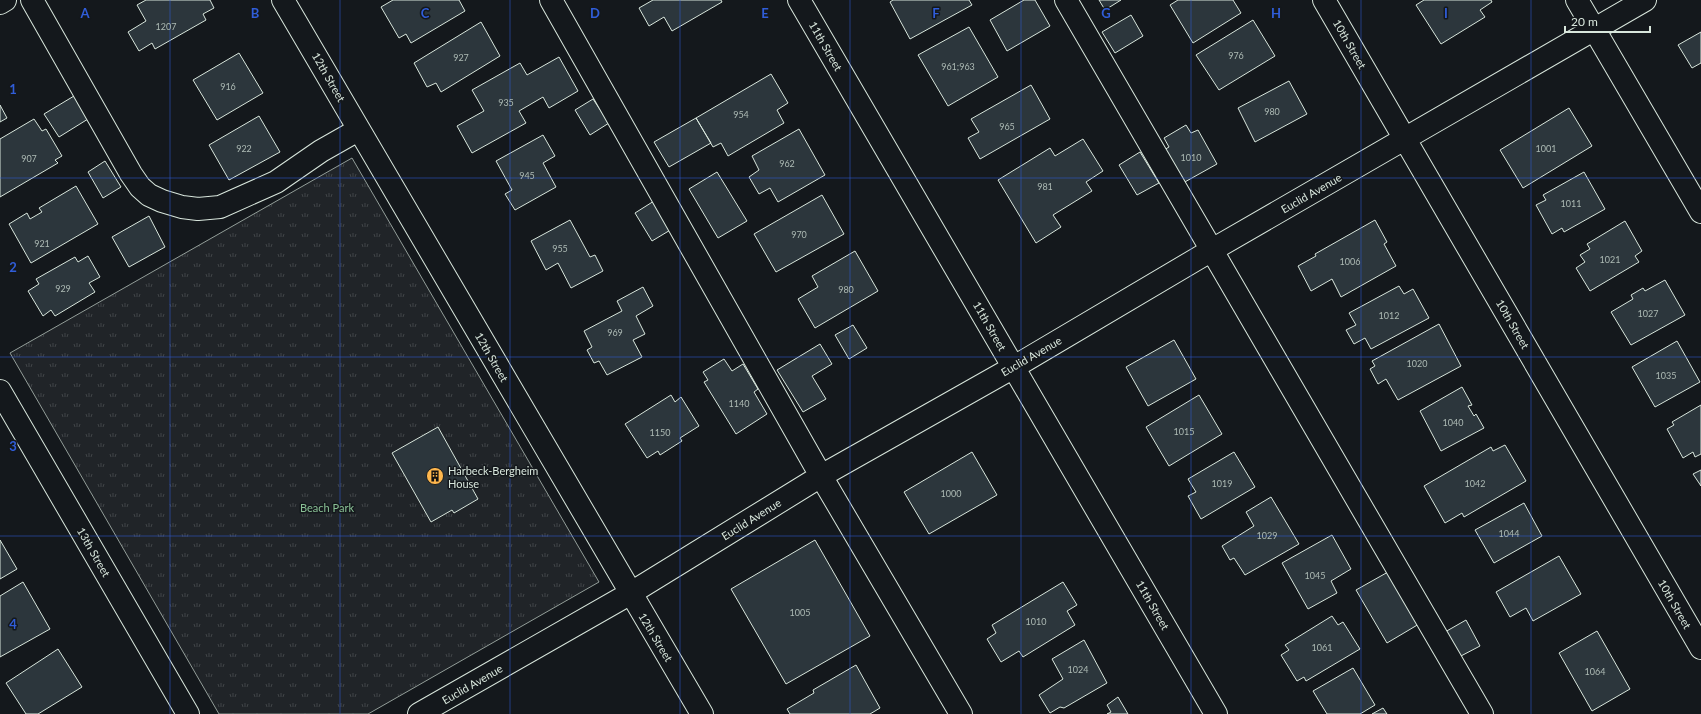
<svg xmlns="http://www.w3.org/2000/svg" width="1701" height="714" font-family="Lato,sans-serif">
	<defs>
		<pattern id="park-tufts" width="24" height="20" patternUnits="userSpaceOnUse"><rect width="24" height="20" fill="#202428"/><path d="M3 7l-1-3M5 7V3M7 7l1-3M15 17l-1-3M17 17v-4M19 17l1-3" fill="none" stroke="#404447"/></pattern>
	</defs>
	<rect width="100%" height="100%" fill="#14181c"/>
	<path fill="url(#park-tufts)" stroke="#939e99" d="M352 158 599 582 368 714H219L10 353Z"/>
	<path fill="#2c363c" stroke="#d8e6dc" d="M146 0H210L214 8 203 14 206 20 155 49 152 43 139 51 128 32 146 21 137 5Z
		M393 0H459L465 11 411 43 406 34 399 38 381 7Z
		M653 0H721L722 2 672 31 664 17 649 26 639 8Z
		M893 0H969L972 5 910 39 890 2Z
		M1024 0H1035L1050 26 1007 51 990 20Z
		M1099 0H1121L1105 10Z
		M1178 0H1233L1241 13 1193 43 1170 5Z
		M1424 0H1491L1492 2 1480 10 1485 17 1441 44 1416 5Z
		M1131 15 1143 36 1115 53 1102 32Z
		M1253 20 1275 56 1219 90 1196 55Z
		M481 22 500 56 441 92 436 83 427 87 414 63Z
		M969 27 998 77 948 106 918 55Z
		M1701 32V63L1692 68 1678 45Z
		M239 53 263 93 217 120 193 80Z
		M559 57 578 91 549 108 543 97 519 111 526 123 472 153 457 126 484 111 472 90 520 63 527 75Z
		M771 74 788 103 777 110 784 123 728 156 721 143 713 147 696 118Z
		M1289 81 1307 114 1255 142 1238 108Z
		M1031 85 1050 119 980 159 968 138 979 132 971 119Z
		M74 96 88 119 59 137 44 114Z
		M593 99 609 123 590 135 575 110Z
		M0 105 7 118 0 122Z
		M1569 108 1592 146 1523 188 1500 150Z
		M259 116 280 152 229 180 209 145Z
		M696 118 711 143 669 167 654 142Z
		M34 119 42 131 46 129 62 156 55 160 58 163 0 197V139Z
		M1186 125 1191 133 1198 130 1217 164 1183 183 1164 150 1169 147 1164 138Z
		M799 129 825 175 778 202 770 188 759 194 749 177 759 170 752 156Z
		M543 135 555 156 543 163 556 187 515 210 505 194 512 190 496 161Z
		M1083 139 1103 171 1086 182 1092 191 1053 215 1061 227 1036 243 998 180 1050 148 1055 156Z
		M1140 152 1159 183 1137 195 1119 165Z
		M105 161 121 187 103 198 88 172Z
		M717 172 747 221 718 238 689 189Z
		M1584 172 1605 209 1564 232 1562 228 1552 234 1536 205 1546 200 1543 195Z
		M76 186 98 224 31 263 9 224 27 213 30 219 42 212 39 208Z
		M822 195 844 234 776 272 754 234Z
		M654 201 672 229 652 241 635 213Z
		M149 216 165 247 129 267 112 237Z
		M570 220 590 257 595 255 603 271 571 288 558 263 546 270 531 241Z
		M1375 220 1387 242 1384 244 1396 266 1341 297 1332 279 1311 291 1298 266 1316 256 1315 254Z
		M1625 221 1642 251 1635 256 1639 262 1590 291 1576 268 1585 262 1580 255 1590 249 1587 244Z
		M855 251 878 291 815 328 798 299 818 287 812 276Z
		M88 256 100 277 89 283 95 292 55 316 51 310 43 316 28 291 39 284 36 279 75 257 78 262Z
		M1665 280 1685 315 1631 345 1611 312 1633 299 1631 295 1643 288 1645 291Z
		M1399 286 1404 294 1413 289 1429 318 1371 349 1365 338 1354 344 1346 330 1356 325 1349 313Z
		M643 287 653 306 636 316 645 334 633 340 642 357 607 375 599 361 594 363 587 350 592 347 584 331 622 311 617 301Z
		M1439 324 1461 366 1398 400 1386 379 1378 384 1370 369 1375 366 1372 361Z
		M853 325 867 348 849 359 835 335Z
		M1174 340 1196 379 1148 406 1126 367Z
		M1677 341 1700 382 1655 407 1632 367Z
		M820 344 832 364 812 376 826 399 803 412 777 370Z
		M724 359 732 371 743 364 758 389 754 392 767 414 736 434 704 382 708 380 703 372Z
		M1462 387 1472 405 1468 406 1474 416 1476 414 1484 428 1441 451 1420 411Z
		M671 395 675 402 681 397 699 426 680 438 682 441 660 455 658 451 647 458 625 424Z
		M1199 395 1222 434 1169 466 1146 427Z
		M1701 405V454L1695 457 1693 452 1683 458 1667 429 1674 425 1672 422Z
		M438 427 478 499 454 513 452 510 431 522 392 453Z
		M1505 445 1526 481 1464 517 1462 513 1445 523 1424 486 1491 447 1493 451Z
		M972 452 997 495 929 534 904 492Z
		M1234 452 1255 487 1201 519 1188 496 1196 492 1188 479Z
		M1701 470V486L1693 474Z
		M1271 497 1299 544 1245 575 1234 558 1230 560 1222 546 1254 526 1246 512Z
		M1524 503 1542 536 1494 563 1475 530Z
		M1332 535 1351 569 1331 581 1337 593 1308 609 1282 563Z
		M0 540 17 569 0 579Z
		M815 540 870 636 786 684 731 589Z
		M1559 556 1581 594 1533 621 1526 608 1510 617 1496 592Z
		M1388 572 1419 624 1387 643 1356 590Z
		M23 582 50 629 0 657V596Z
		M1063 582 1077 605 1067 611 1075 625 1023 657 1019 651 1001 662 987 639 996 633 992 625Z
		M1332 616 1338 625 1343 622 1360 649 1306 681 1304 677 1297 681 1281 655 1289 650 1285 645Z
		M1466 620 1480 646 1459 657 1445 632Z
		M1597 631 1630 689 1592 711 1559 653Z
		M1084 640 1107 683 1064 708 1060 707 1050 713 1039 695 1063 679 1052 659Z
		M58 649 82 687 38 714H26L6 683Z
		M856 665 880 708 870 714H790L787 709 814 693 813 690Z
		M1353 668 1375 705 1360 714H1327L1313 691Z
		M1118 697 1128 714H1107L1111 712 1107 705Z
		M1383 708 1387 714H1372Z"/>
	<g fill="none" stroke-linecap="round" stroke-linejoin="round">
		<g stroke="#d8e6dc" stroke-width="24">
			<path id="minor" d="M32 0 131 174 140 187 149 195 162 201 182 207 198 209 220 207 276 182 321 151 358 130
				M283 0 702 714
				M551 0 821 476 961 714
				M799 0 1216 714
				M1066 0 1482 714
				M1324 0 1701 648
				M1577 0 1701 212
				M0 3 5 0
				M0 391 188 714
				M419 714 631 593 821 476 1014 367 1212 250 1645 0"/>
		</g>
		<use href="#minor" stroke="#14181c" stroke-width="22"/>
	</g>
	<path fill="none" stroke="#305dd8" stroke-width="1" stroke-opacity="0.55" d="M170 0V714M340 0V714M510 0V714M680 0V714M850 0V714M1021 0V714M1191 0V714M1361 0V714M1531 0V714M0 178H1701M0 357H1701M0 536H1701"/>
	<defs>
		<g id="building-disc" transform="scale(0.9)"><circle r="9.5" fill="#ffb74d" stroke="#14181c"/><path d="M-4-6H4V6H1V3H-1V6H-4ZM-2.5-4.3h1.7v1.8h-1.7ZM.8-4.3h1.7v1.8H.8ZM-2.5-1h1.7V.8h-1.7ZM.8-1h1.7V.8H.8Z" fill="#111"/></g>
	</defs>
	<g fill-rule="evenodd">
		<use href="#building-disc" x="435" y="476"/>
	</g>
	<g text-anchor="middle" dominant-baseline="central" stroke-width="3" stroke-linejoin="round" paint-order="stroke">
		<g font-size="9" fill="#adbab4">
			<text x="166" y="26">1207</text>
			<text x="1236" y="55">976</text>
			<text x="461" y="57">927</text>
			<text x="958" y="66">961;963</text>
			<text x="228" y="86">916</text>
			<text x="506" y="102">935</text>
			<text x="1272" y="111">980</text>
			<text x="741" y="114">954</text>
			<text x="1007" y="126">965</text>
			<text x="244" y="148">922</text>
			<text x="1546" y="148">1001</text>
			<text x="1191" y="157">1010</text>
			<text x="29" y="158">907</text>
			<text x="787" y="163">962</text>
			<text x="527" y="175">945</text>
			<text x="1045" y="186">981</text>
			<text x="1571" y="203">1011</text>
			<text x="799" y="234">970</text>
			<text x="42" y="243">921</text>
			<text x="560" y="248">955</text>
			<text x="1610" y="259">1021</text>
			<text x="1350" y="261">1006</text>
			<text x="63" y="288">929</text>
			<text x="846" y="289">980</text>
			<text x="1648" y="313">1027</text>
			<text x="1389" y="315">1012</text>
			<text x="615" y="332">969</text>
			<text x="1417" y="363">1020</text>
			<text x="1666" y="375">1035</text>
			<text x="739" y="403">1140</text>
			<text x="1453" y="422">1040</text>
			<text x="1184" y="431">1015</text>
			<text x="660" y="432">1150</text>
			<text x="1222" y="483">1019</text>
			<text x="1475" y="483">1042</text>
			<text x="951" y="493">1000</text>
			<text x="1509" y="533">1044</text>
			<text x="1267" y="535">1029</text>
			<text x="1315" y="575">1045</text>
			<text x="800" y="612">1005</text>
			<text x="1036" y="621">1010</text>
			<text x="1322" y="647">1061</text>
			<text x="1078" y="669">1024</text>
			<text x="1595" y="671">1064</text>
		</g>
		<g font-size="11" fill="#d8e6dc" stroke="#14181c">
			<text transform="translate(1350 44) rotate(60)">10th Street</text>
			<text transform="translate(826 46) rotate(60)">11th Street</text>
			<text transform="translate(329 77) rotate(60)">12th Street</text>
			<text transform="translate(1311 193) rotate(-30)">Euclid Avenue</text>
			<text transform="translate(1513 324) rotate(60)">10th Street</text>
			<text transform="translate(990 326) rotate(60)">11th Street</text>
			<text transform="translate(1031 356) rotate(-30)">Euclid Avenue</text>
			<text transform="translate(492 357) rotate(60)">12th Street</text>
			<text transform="translate(751 519) rotate(-32)">Euclid Avenue</text>
			<text transform="translate(94 552) rotate(60)">13th Street</text>
			<text transform="translate(1675 604) rotate(60)">10th Street</text>
			<text transform="translate(1153 605) rotate(60)">11th Street</text>
			<text transform="translate(656 637) rotate(59)">12th Street</text>
			<text transform="translate(472 684) rotate(-30)">Euclid Avenue</text>
		</g>
		<g font-size="11" fill="#d8e6dc" stroke="#14181c" text-anchor="start">
			<text x="448" y="470">Harbeck-Bergheim<tspan x="448" dy="13">House</tspan></text>
		</g>
		<g font-size="11" fill="#8ac095" stroke="#14181c">
			<text x="327" y="507">Beach Park</text>
		</g>
	</g>
	<g font-size="13" text-anchor="middle" font-weight="bold" fill="#305dd8" stroke="#14181c" stroke-width="3" stroke-linejoin="round" paint-order="stroke">
		<text x="85" y="18">A</text>
		<text x="255" y="18">B</text>
		<text x="425" y="18">C</text>
		<text x="595" y="18">D</text>
		<text x="765" y="18">E</text>
		<text x="936" y="18">F</text>
		<text x="1106" y="18">G</text>
		<text x="1276" y="18">H</text>
		<text x="1446" y="18">I</text>
		<text x="13" y="94">1</text>
		<text x="13" y="272">2</text>
		<text x="13" y="451">3</text>
		<text x="13" y="629">4</text>
	</g>
	<path d="M1565 26v6h85v-6" fill="none" stroke="#d8e6dc" stroke-width="2"/>
	<text x="1571" y="26" font-size="12" fill="#d8e6dc" stroke="#14181c" stroke-width="3" paint-order="stroke">20 m</text>
</svg>
